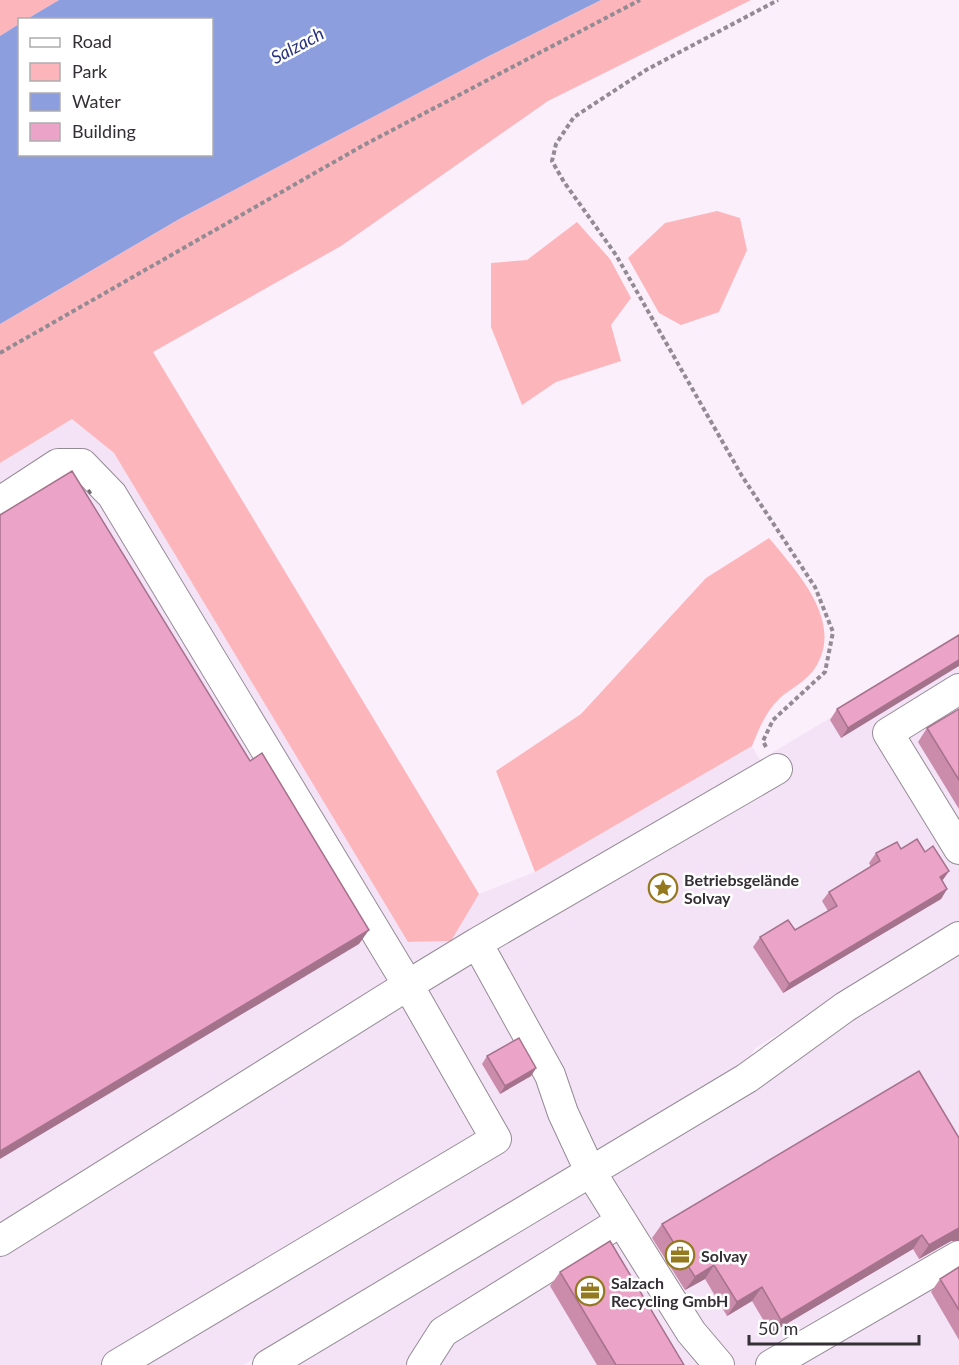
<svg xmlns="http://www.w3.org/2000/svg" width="959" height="1365" font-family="Lato,sans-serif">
	<rect width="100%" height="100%" fill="#fbeffc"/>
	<path fill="#f4e3f6" d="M72 419 114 453 409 942 451 941 479 894 535 872 752 746 760 760 959 641V925L755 1048 747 1063 243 1365H0V463Z
		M959 948V1365H292L826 1033Z"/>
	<path fill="#fcb6bb" d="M0 0H59L27 19 20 20 19 24 0 36Z
		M601 0H751L548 101 341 246 153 352 479 894 451 941 408 942 114 453 72 419 0 463V324L181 218 487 57Z
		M717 211 740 218 747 250 719 312 681 325 659 313 628 258 665 223Z
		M577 222 610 259 631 298 611 325 621 361 556 382 522 405 491 327V263L527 260Z
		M769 538C797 572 845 622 815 668 808 680 790 689 780 698 766 711 759 729 752 746L535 872 496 771 581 714 706 578Z"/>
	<path fill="#8c9ede" d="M59 0H601L487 57 181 218 0 324V36L19 24 20 154H212V20L27 19Z"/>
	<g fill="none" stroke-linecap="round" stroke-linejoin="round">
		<g stroke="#958b96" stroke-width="32">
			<path id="minor" d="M0 502 58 464H82L112 495 408 985 477 943 550 1075 563 1113 590 1171 691 1332 719 1365
				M959 689 888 733 959 849
				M477 943 777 769
				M0 1241 408 985 496 1139 117 1365
				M268 1365 747 1078 845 1007 959 937
				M422 1365 443 1332 620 1222
				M771 1365 959 1256"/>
		</g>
		<path stroke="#938b94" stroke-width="4" stroke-dasharray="4.5 3" stroke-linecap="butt" d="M0 353 362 146 640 0
			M766 747 763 741 773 720 825 672 833 632 815 587 742 476 616 255 564 182 552 161 556 144 574 117 646 70 778 0"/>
		<use href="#minor" stroke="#fff" stroke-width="30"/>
		<path stroke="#706a71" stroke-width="4.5" stroke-dasharray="3 6" stroke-linecap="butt" d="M73 502 94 489"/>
	</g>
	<path fill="#cb8cac" d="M959 635 841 738 830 720 837 709Z
		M959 709V809L918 742 927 728Z
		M901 849 925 852 949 871 942 881 947 889 941 899 783 993 753 947 760 937 795 930 828 911 822 901 829 892 871 867 869 863 876 853Z
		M487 1056 536 1068 531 1076 500 1094 482 1064Z
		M959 1138V1241H951L919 1259 913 1249 771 1333 752 1301 727 1316 705 1279 685 1290 652 1238 662 1224Z
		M959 1267V1340L931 1292 940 1279Z
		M560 1272 684 1365H597L550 1286Z"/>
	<path fill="#a5728c" d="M959 660V666L841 738 848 728Z
		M949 871 942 881 940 877Z
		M947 889 941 899 783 993 789 984Z
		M369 930 359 944 0 1159V1151Z
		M536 1068 531 1076 500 1094 505 1086Z
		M959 1228V1241H951L919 1259 929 1245Z
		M922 1235 913 1249 771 1333 781 1320Z
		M714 1265 705 1279 685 1290 695 1277Z
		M762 1287 752 1301 727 1316 737 1302Z"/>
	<path fill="#eca3c8" stroke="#a5728c" stroke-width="1.5" d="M72 471 250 761 262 753 369 930 0 1151V515Z
		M959 635V660L848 728 837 709Z
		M959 709V780L927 728Z
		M917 839 925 852 933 846 949 871 940 877 947 889 789 984 760 937 788 920 795 930 837 906 829 892 880 861 876 853 897 842 901 849Z
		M519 1038 536 1068 505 1086 487 1056Z
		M919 1071 959 1138V1228L929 1245 922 1235 781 1320 762 1287 737 1302 714 1265 695 1277 662 1224Z
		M610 1241 684 1365H616L560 1272Z
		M959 1267V1310L940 1279Z"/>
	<defs>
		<g id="sight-ring" transform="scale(1.5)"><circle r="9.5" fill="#fff" stroke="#957920" stroke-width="1.5"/><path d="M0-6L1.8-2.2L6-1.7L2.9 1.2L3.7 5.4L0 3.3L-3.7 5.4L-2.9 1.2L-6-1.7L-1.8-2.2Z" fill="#957920"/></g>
		<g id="office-ring" transform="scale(1.5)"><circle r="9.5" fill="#fff" stroke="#957920" stroke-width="1.5"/><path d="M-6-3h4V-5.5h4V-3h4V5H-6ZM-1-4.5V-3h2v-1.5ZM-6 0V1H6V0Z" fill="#957920"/></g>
	</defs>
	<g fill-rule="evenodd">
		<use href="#sight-ring" x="663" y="888"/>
		<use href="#office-ring" x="680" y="1255"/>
		<use href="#office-ring" x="590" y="1291"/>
	</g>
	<g text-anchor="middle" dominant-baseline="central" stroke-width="5" stroke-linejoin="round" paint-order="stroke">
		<g font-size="16" font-weight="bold" fill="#332f34" stroke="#fff" text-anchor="start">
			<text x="684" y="879">Betriebsgelände<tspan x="684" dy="18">Solvay</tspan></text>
			<text x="701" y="1255">Solvay</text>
			<text x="611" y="1282">Salzach<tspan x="611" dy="18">Recycling GmbH</tspan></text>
		</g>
		<g font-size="18" font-style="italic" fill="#28347f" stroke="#fff">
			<text transform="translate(297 45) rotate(-28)">Salzach</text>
		</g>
	</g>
	<rect x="18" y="18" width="195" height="138" fill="#ffffff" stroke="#adacae" stroke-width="1.5"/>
	<rect x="30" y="38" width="30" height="9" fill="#ffffff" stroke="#adacae" stroke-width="1.5"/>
	<text x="72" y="48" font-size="18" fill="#332f34">Road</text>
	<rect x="30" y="63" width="30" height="18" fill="#fcb6bb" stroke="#adacae" stroke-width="1.5"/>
	<text x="72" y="78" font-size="18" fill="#332f34">Park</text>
	<rect x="30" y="93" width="30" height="18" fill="#8c9ede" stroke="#adacae" stroke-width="1.5"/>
	<text x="72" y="108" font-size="18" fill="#332f34">Water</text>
	<rect x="30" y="123" width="30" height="18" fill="#eca3c8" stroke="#adacae" stroke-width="1.5"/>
	<text x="72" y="138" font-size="18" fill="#332f34">Building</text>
	<path d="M749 1335v9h170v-9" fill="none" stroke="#332f34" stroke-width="3"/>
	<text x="758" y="1335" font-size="18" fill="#332f34" stroke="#ffffff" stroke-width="4.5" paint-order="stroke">50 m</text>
</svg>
